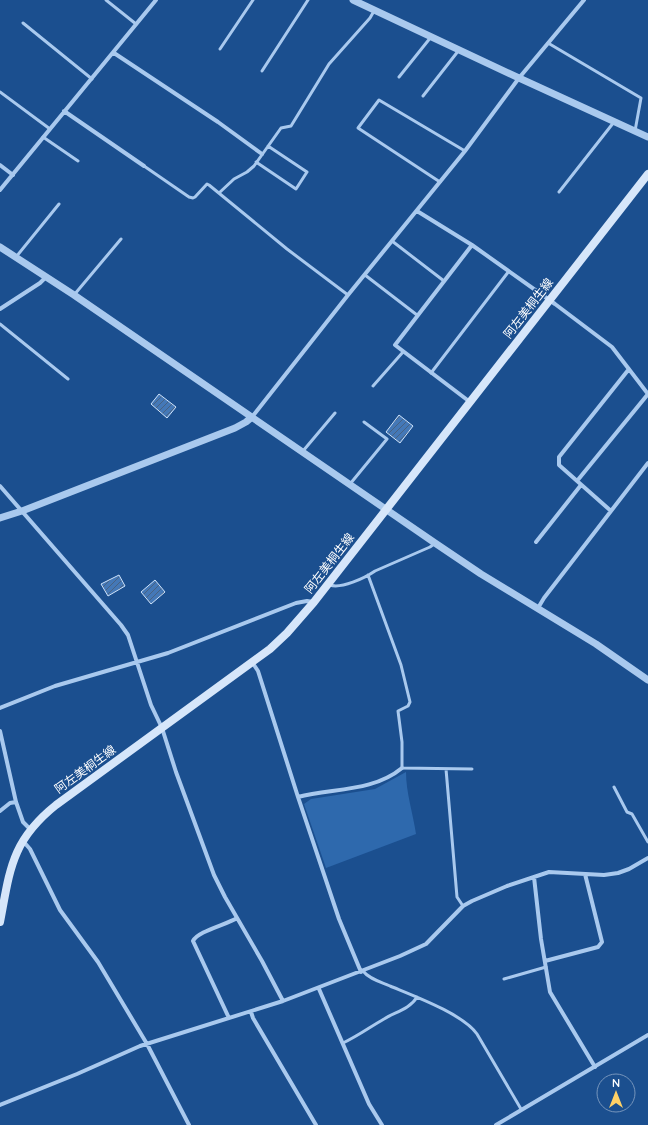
<svg xmlns="http://www.w3.org/2000/svg" width="648" height="1125" font-family="Quicksand,'Noto Sans JP',sans-serif">
	<defs>
		<pattern id="building-hatch" width="6" height="6" patternUnits="userSpaceOnUse"><rect width="6" height="6" fill="#4478b7"/><path d="M-1 1l2-2M0 6l6-6M5 7l2-2" fill="none" stroke="#486282"/></pattern>
	</defs>
	<rect width="100%" height="100%" fill="#1b4f8f"/>
	<path fill="#2e69ad" d="M406 772C406 793 413 813 416 834L326 868 304 804 311 799 375 789Z"/>
	<path fill="url(#building-hatch)" stroke="#cfe3fa" d="M159 394 176 407 167 418 151 404Z
		M399 415 413 426 400 443 386 432Z
		M119 575 125 586 108 596 101 584Z
		M155 580 165 592 151 604 141 592Z"/>
	<g fill="none" stroke-linecap="round" stroke-linejoin="round">
		<path stroke="#a9c9ee" stroke-width="3" d="M106 0 136 24
			M23 23 92 79
			M548 43 641 98 635 131
			M220 49 253 0
			M262 71 308 0
			M399 77 431 37
			M0 92 50 129
			M423 96 459 50
			M43 137 78 161
			M256 162 296 189 307 172 268 146
			M144 166 189 197 193 198 195 197 207 184 209 185 287 249 348 295
			M440 182 358 128 379 100 465 151
			M559 192 614 122
			M219 193 234 179 247 172 254 166 281 128 291 126 329 64 370 18 374 11
			M392 241 444 281
			M16 257 59 204
			M365 275 417 315
			M74 295 121 239
			M0 324 68 379
			M431 373 509 271
			M373 386 403 352
			M303 451 335 413
			M350 484 387 439 364 422
			M368 575 401 665 410 702 408 706 398 711 402 742V768L472 769
			M330 585C341 589 365 578 375 571L430 547 434 544
			M446 769 457 897 463 906
			M614 787 627 812 632 814 648 842
			M363 971C369 979 381 982 390 986 414 996 463 1014 477 1034L521 1109
			M504 979 546 967
			M343 1043C358 1036 370 1027 384 1019 395 1012 410 1009 417 997"/>
		<path stroke="#a9c9ee" stroke-width="4" d="M114 53 218 122 262 154
			M64 111 144 166
			M0 165 13 175
			M0 190 156 0
			M417 211 472 245 555 304 612 347 648 394 577 481
			M0 309 40 283 46 277
			M470 402 395 345 472 245
			M252 417 348 295 465 151 519 78 584 0
			M0 486 121 625 128 635 151 705 162 728 176 772 214 875 225 897 262 961 283 1001
			M611 511 559 465V457L629 369
			M536 542 581 485
			M538 608 544 598 648 463
			M252 662 258 671 298 797 339 919 361 972
			M0 708 55 686 168 653 296 603 307 601 313 602
			M0 731 16 802 23 822 30 829
			M298 797C333 788 373 792 402 768
			M0 811 10 803 16 802
			M23 841 30 849 60 910 98 962 147 1044 189 1125
			M534 877 541 939 550 992 595 1067
			M545 961 598 947 602 942 585 874
			M319 989 369 1104 382 1125
			M251 1012 253 1018 316 1125
			M229 1018 193 941C198 931 226 925 237 918
			M0 1105 77 1074 140 1046 283 1001 400 956 426 944 463 906 472 901 507 886 549 872 604 875 618 873 629 869 648 858
			M496 1125 648 1035"/>
		<path stroke="#a9c9ee" stroke-width="7" d="M353 0 519 78 648 137
			M0 247 74 295 435 543 481 574 596 644 648 680
			M0 518 22 511 235 428 246 422 252 417"/>
		<path stroke="#d6e6fa" stroke-width="8" d="M0 922C10 870 11 841 56 805L270 649 287 633 314 602 648 174"/>
	</g>
	<g text-anchor="middle" dominant-baseline="central" stroke-width="3" stroke-linejoin="round" paint-order="stroke">
		<g font-size="12" fill="#fff" stroke="#1b4f8f">
			<text transform="translate(528 308) rotate(-52)">阿左美桐生線</text>
			<text transform="translate(329 563) rotate(-52)">阿左美桐生線</text>
			<text transform="translate(85 769) rotate(-36)">阿左美桐生線</text>
		</g>
	</g>
	<g transform="translate(616 1093)"><circle r="19" fill="#1b4f8f" stroke="#7695bc"/>
	<path d="M0-3L7 15L0 10L-7 15Z" fill="#ffd166"/>
	<text y="-6" font-size="11" font-weight="bold" text-anchor="middle" fill="#ffffff">N</text>
	</g>
</svg>
